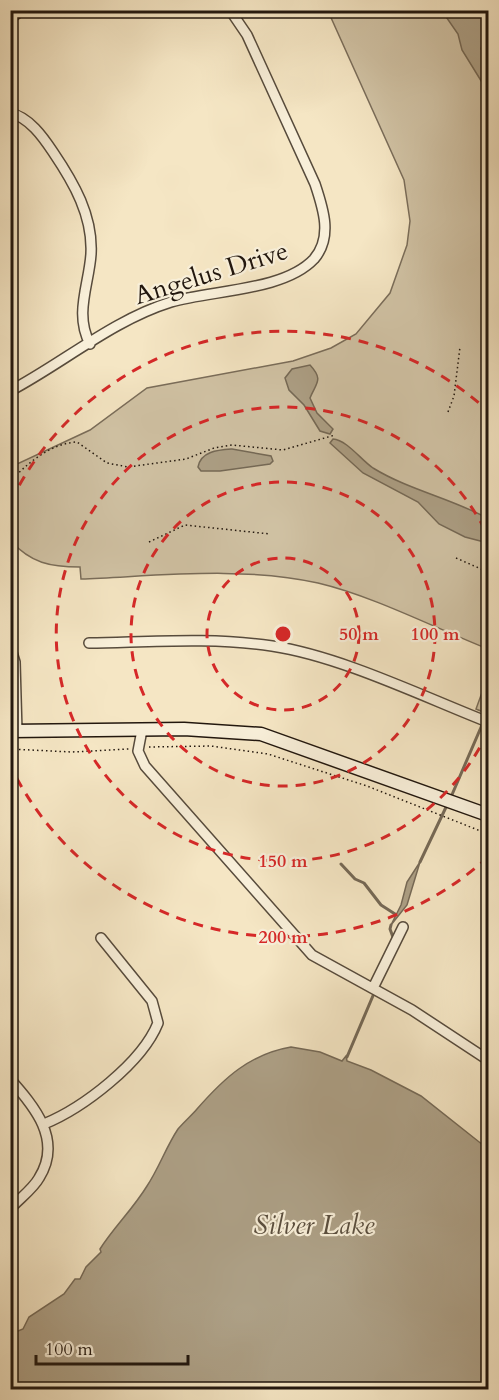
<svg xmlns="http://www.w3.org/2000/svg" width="499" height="1400" font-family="Cardo,serif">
	<rect width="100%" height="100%" fill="#f5e6c4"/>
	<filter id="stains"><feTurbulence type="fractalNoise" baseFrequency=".00333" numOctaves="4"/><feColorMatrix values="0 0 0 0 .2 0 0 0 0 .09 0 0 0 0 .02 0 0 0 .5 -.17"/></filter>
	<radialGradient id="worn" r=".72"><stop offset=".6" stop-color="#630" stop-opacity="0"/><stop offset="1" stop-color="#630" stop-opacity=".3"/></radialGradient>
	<path fill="#d1c3a5" stroke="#7a6d5a" stroke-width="1.5" d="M328 11H488V649C435 628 373 596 318 583 241 566 158 576 81 579L80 567C50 567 31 563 11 541V475L17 464 90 430 147 388 293 361 331 348 356 334 390 293 407 245 410 221 404 180Z
		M488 676V714L476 709Z"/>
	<path fill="#ada086" stroke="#756956" stroke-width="1.5" d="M442 11H488V37L483 42 481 49 488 60V92L462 50 458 34Z
		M310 365C324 380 316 383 310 398L317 413 333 429 330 434 320 431 304 405 289 390 285 378 292 369Z
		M333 439C347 440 361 460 373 468 409 490 450 498 487 518L488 543 465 537 439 524 418 502 363 473 330 443Z
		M232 449 271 456 273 461 270 464 220 471H201L198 467C201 451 218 450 232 449Z
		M420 862 407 905 391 925 401 905 407 882Z
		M291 1047 320 1052 342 1061 346 1056 347 1061 371 1070 421 1096 488 1149V1389H11V1334L23 1329 29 1317 64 1294 75 1279H80L86 1267 101 1252 100 1249C114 1227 133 1209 147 1186 159 1168 166 1147 178 1129 184 1122 191 1116 197 1109 224 1078 250 1054 291 1047Z"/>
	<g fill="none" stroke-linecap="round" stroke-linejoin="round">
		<path stroke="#756956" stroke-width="3" d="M451 797 488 711
			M420 862 448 803
			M341 864 355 879 364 883 381 905 395 914
			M391 925 390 929 394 940
			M347 1057 375 991"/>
		<g stroke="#574b3c" stroke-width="12">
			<path id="minor" d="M10 19 22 10
				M10 113C29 117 43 137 53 152 74 183 93 216 91 254 89 285 74 314 90 344
				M10 391C63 363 113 320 171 302 212 290 284 291 314 259 333 237 323 208 315 184L247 35 230 10
				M89 643C150 642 212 637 272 646 340 656 424 697 488 722
				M10 646 15 662 17 732
				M142 730 138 751 145 766 312 955 412 1010 488 1060
				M373 988 403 927
				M10 1079C34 1106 63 1140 39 1178 33 1189 19 1199 10 1209
				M44 1124C83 1108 142 1063 158 1023L152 1001 101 938"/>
		</g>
		<g stroke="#22170e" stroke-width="15">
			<path id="secondary" d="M10 731 184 729 261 734 488 815"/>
		</g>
		<path stroke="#22170e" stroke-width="1.5" stroke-dasharray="1.5 3" stroke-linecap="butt" d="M448 412 454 396 460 347
			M10 482C26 464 51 443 77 442L107 463 128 467 186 459 214 448 232 445 283 450 335 435
			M149 542 185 525 270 534
			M456 558 488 572
			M149 747 211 746 268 754 367 786 488 834
			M10 749 72 752 129 749"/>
		<use href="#minor" stroke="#f8efd9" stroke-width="9"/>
		<use href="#secondary" stroke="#f8efd9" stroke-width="12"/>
	</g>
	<g fill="none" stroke="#d62828" stroke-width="3" stroke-dasharray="10 8">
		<circle cx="283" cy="634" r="76"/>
		<circle cx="283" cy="634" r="152"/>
		<path d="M488 732A227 227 0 1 1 488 536"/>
		<path d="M488 857A303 303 0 0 1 11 767M11 501A303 303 0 0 1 488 411"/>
	</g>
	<g text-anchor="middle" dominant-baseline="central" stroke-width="4.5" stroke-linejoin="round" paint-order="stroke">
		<g font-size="26" fill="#22170e" stroke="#f8efd9">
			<text transform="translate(211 273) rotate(-17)">Angelus Drive</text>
		</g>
		<g font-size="27" font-style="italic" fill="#5a4e3e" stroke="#f8efd9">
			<text x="314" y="1225">Silver Lake</text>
		</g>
	</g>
	<circle cx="283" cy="634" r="9" fill="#d62828" stroke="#f8efd9" stroke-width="3"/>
	<g font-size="18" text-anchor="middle" font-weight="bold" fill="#d62828" stroke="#f8efd9" stroke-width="4.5" stroke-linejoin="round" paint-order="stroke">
		<text x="359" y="640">50 m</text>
		<text x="435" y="640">100 m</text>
		<text x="283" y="867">150 m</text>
		<text x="283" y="943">200 m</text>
	</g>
	<rect width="499" height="1400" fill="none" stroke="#f5e6c4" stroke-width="36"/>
	<rect x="12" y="12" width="475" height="1376" fill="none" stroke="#22170e" stroke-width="3"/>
	<rect x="18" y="18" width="463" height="1364" fill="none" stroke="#22170e" stroke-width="1.5"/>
	<path d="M36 1355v9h152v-9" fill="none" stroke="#22170e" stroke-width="3"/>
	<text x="45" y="1355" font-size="18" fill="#22170e" stroke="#f8efd9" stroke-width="4.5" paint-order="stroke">100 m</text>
	<rect width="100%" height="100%" filter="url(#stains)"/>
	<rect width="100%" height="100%" fill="url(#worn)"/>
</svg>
